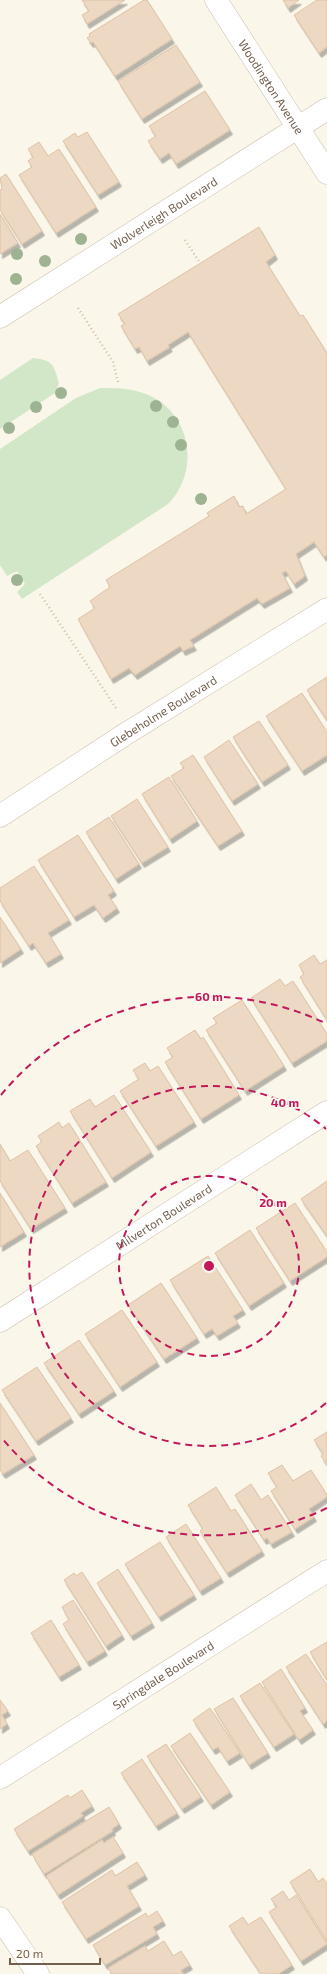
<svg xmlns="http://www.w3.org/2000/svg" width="327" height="1974" font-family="'Exo 2',sans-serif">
	<defs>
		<filter id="shadow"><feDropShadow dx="2.5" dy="4.5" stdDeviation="0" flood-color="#0004"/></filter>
	</defs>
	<rect width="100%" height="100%" fill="#faf6e9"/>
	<path fill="#d1e7c8" d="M33 358C53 360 54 365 59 383L55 393 0 429V380Z
		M100 388C119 388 138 388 156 399 193 421 198 474 168 504L22 599 17 592 25 584 17 571 7 576 0 565V449L76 398Z"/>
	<path fill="#edd9c3" stroke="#dec2a5" filter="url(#shadow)" d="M82 0H125L87 24 82 15 89 11Z
		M144 0H147L172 39 115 76 93 42 91 43 87 38 90 36 89 34Z
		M283 0H299L288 8Z
		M317 0H327V47L319 53 294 15Z
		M176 45 200 82 142 119 118 81Z
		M205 91 230 130 176 164 169 153 160 159 148 141 156 136 149 126Z
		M87 132 119 182 98 195 63 141 75 133 78 137Z
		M39 142 48 156 59 149 96 207 56 233 19 175 32 167 28 161 33 157 28 149Z
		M6 174 42 231 22 244 0 210V190L2 189 0 178Z
		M0 214 18 243 0 254Z
		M259 227 275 255 266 262 300 316 303 315 327 353V555L324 557 314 542 296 554 305 576 294 584 286 571 282 573 290 588 262 604 257 598 190 640 194 646 183 651 180 646 135 675 129 668 111 679 78 619 95 608 90 601 110 587 106 580 209 516 207 513 234 496 239 507 243 506 246 514 286 489 188 332 168 345 170 347 147 361 139 347 135 349 121 326 125 324 118 314Z
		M327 677V720L307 690Z
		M302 693 327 732V755L302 771 266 716Z
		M259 721 288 765 262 782 233 737Z
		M229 740 258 784 232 801 204 757Z
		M193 755 242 831 218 846 171 776 184 768 180 763Z
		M169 777 197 821 170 839 142 794Z
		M137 799 168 847 142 863 111 816Z
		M109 817 139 864 116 879 86 832Z
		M78 835 114 891 108 895 117 908 103 918 94 905 74 917 38 860Z
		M34 866 69 920 48 933 61 954 46 963 33 943 29 946 0 901V888Z
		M0 917 21 949 0 963Z
		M314 955 320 964 327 960V1020L300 977 304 974 299 965Z
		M280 979 285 986 293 981 327 1034V1041L292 1063 251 998Z
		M242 1000 284 1066 245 1091 206 1030 217 1023 213 1018Z
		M195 1030 201 1039 203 1037 239 1095 201 1119 165 1062 173 1057 167 1048Z
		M145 1063 150 1071 158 1066 194 1122 156 1146 120 1091 139 1079 133 1070Z
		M114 1095 151 1152 112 1178 70 1111 90 1099 95 1107Z
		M59 1122 62 1128 69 1123 106 1182 72 1203 36 1146 42 1142 38 1136Z
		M0 1144 10 1161 28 1150 65 1208 31 1229 0 1181Z
		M327 1181V1236L301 1199Z
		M0 1193 24 1232 0 1247Z
		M295 1203 327 1252V1257L290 1281 256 1228Z
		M250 1230 284 1283 249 1306 215 1253Z
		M208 1256 243 1310 233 1316 238 1323 217 1336 212 1329 204 1334 170 1280Z
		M161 1283 197 1338 164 1359 128 1305Z
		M122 1310 157 1362 120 1387 85 1334Z
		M79 1340 114 1391 79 1414 44 1363Z
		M37 1367 71 1418 36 1441 2 1390Z
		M0 1403 34 1455 3 1474 0 1470Z
		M327 1432V1465L321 1456 323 1454 314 1440Z
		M282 1465 293 1481 311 1470 327 1495V1497L309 1509 314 1517 295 1529 271 1491 277 1487 268 1473Z
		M251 1484 261 1500 268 1495 292 1532 271 1544 267 1538 264 1540 235 1495Z
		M216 1487 231 1511 235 1509 262 1551 227 1573 200 1531 203 1529 188 1505Z
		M186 1524 221 1578 200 1591 166 1537Z
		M160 1542 194 1595 159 1617 125 1564Z
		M118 1569 152 1623 131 1636 97 1583Z
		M82 1572 122 1635 106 1646 64 1580 74 1573 76 1576Z
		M73 1600 105 1651 87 1662 63 1624 69 1620 62 1607Z
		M51 1620 79 1665 59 1677 31 1633Z
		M327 1642V1680L310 1652Z
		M306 1654 327 1685V1721L323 1724 286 1667Z
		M281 1669 305 1708 300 1711 313 1730 299 1740 262 1682Z
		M260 1683 294 1734 274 1747 240 1696Z
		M233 1698 268 1753 249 1765 214 1709Z
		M0 1700 8 1711 2 1715 7 1724 0 1729Z
		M210 1708 240 1753 227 1761 218 1747 213 1750 193 1720Z
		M190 1733 230 1792 211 1805 171 1746Z
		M166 1744 201 1797 182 1809 147 1756Z
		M142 1759 177 1813 156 1826 121 1773Z
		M82 1790 92 1806 81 1813 83 1816 28 1851 14 1829 68 1795 70 1798Z
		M109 1807 119 1824 112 1829 113 1831 44 1874 32 1854Z
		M113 1837 123 1853 58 1895 46 1876 102 1840 104 1843Z
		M137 1862 145 1875 127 1886 139 1906 86 1939 62 1902 112 1870 115 1876Z
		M310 1869 318 1882 323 1878 327 1884V1941L290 1882Z
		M283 1891 289 1900 296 1895 327 1944 301 1961 269 1912 277 1907 271 1899Z
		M157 1911 163 1921 153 1927 157 1934 105 1965 93 1945 146 1913 148 1917Z
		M243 1917 248 1925 261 1917 292 1965 278 1974H261L229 1926Z
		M164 1941 173 1956 181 1951 190 1965 181 1970 183 1974H112L108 1968 145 1946 148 1951Z"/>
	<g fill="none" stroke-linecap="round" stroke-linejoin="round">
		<g stroke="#ccbfaf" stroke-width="23">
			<g id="minor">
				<path id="s1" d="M216 0 327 173"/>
				<path id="s2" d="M0 317 327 109"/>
				<path id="s3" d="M0 816 124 735 327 609"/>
				<path id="s4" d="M0 1321 327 1112"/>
				<path id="s5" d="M0 1778 327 1571"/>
				<path d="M0 1918 38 1974"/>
			</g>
		</g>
		<path stroke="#d2bda6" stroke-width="2.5" stroke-dasharray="1 3" stroke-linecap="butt" d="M185 240 200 263
			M78 308 113 362 118 382
			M40 594 116 708"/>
		<use href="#minor" stroke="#fff" stroke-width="22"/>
	</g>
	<g fill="#9eb392">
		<circle cx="81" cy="239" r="6"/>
		<circle cx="17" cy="254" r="6"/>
		<circle cx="45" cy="261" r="6"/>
		<circle cx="16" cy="279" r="6"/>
		<circle cx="61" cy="393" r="6"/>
		<circle cx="156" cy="406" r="6"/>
		<circle cx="36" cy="407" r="6"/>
		<circle cx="173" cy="422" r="6"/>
		<circle cx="9" cy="428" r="6"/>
		<circle cx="181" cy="445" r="6"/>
		<circle cx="201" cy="499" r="6"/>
		<circle cx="17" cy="580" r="6"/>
	</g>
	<g fill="none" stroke="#c2185b" stroke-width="2" stroke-dasharray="7 5">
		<circle cx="209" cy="1266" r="90"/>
		<path d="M326 1403A180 180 0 1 1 326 1129"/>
		<path d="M327 1508A269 269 0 0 1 1 1437M1 1095A269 269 0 0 1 327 1024"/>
	</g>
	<g text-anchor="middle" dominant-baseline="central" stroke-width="3.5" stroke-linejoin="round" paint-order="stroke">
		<g font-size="12" fill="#72604f" stroke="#fdf9ef">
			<text stroke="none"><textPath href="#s1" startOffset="103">Woodington Avenue</textPath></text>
			<text stroke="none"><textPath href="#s2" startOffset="194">Wolverleigh Boulevard</textPath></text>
			<text stroke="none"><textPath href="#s3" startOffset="194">Glebeholme Boulevard</textPath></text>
			<text stroke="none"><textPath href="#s4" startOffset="194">Milverton Boulevard</textPath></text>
			<text stroke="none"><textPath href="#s5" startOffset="193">Springdale Boulevard</textPath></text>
		</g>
	</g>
	<circle cx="209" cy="1266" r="6" fill="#c2185b" stroke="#fdf9ef" stroke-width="2"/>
	<g font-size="12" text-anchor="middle" font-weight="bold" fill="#c2185b" stroke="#fdf9ef" stroke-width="3.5" stroke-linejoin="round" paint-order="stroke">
		<text x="209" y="1001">60 m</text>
		<text x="285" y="1107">40 m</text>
		<text x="273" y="1207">20 m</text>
	</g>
	<path d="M10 1958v6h90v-6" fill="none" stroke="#72604f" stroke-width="2"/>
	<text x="16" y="1958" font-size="12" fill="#72604f" stroke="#fdf9ef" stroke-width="3" paint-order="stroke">20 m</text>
</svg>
